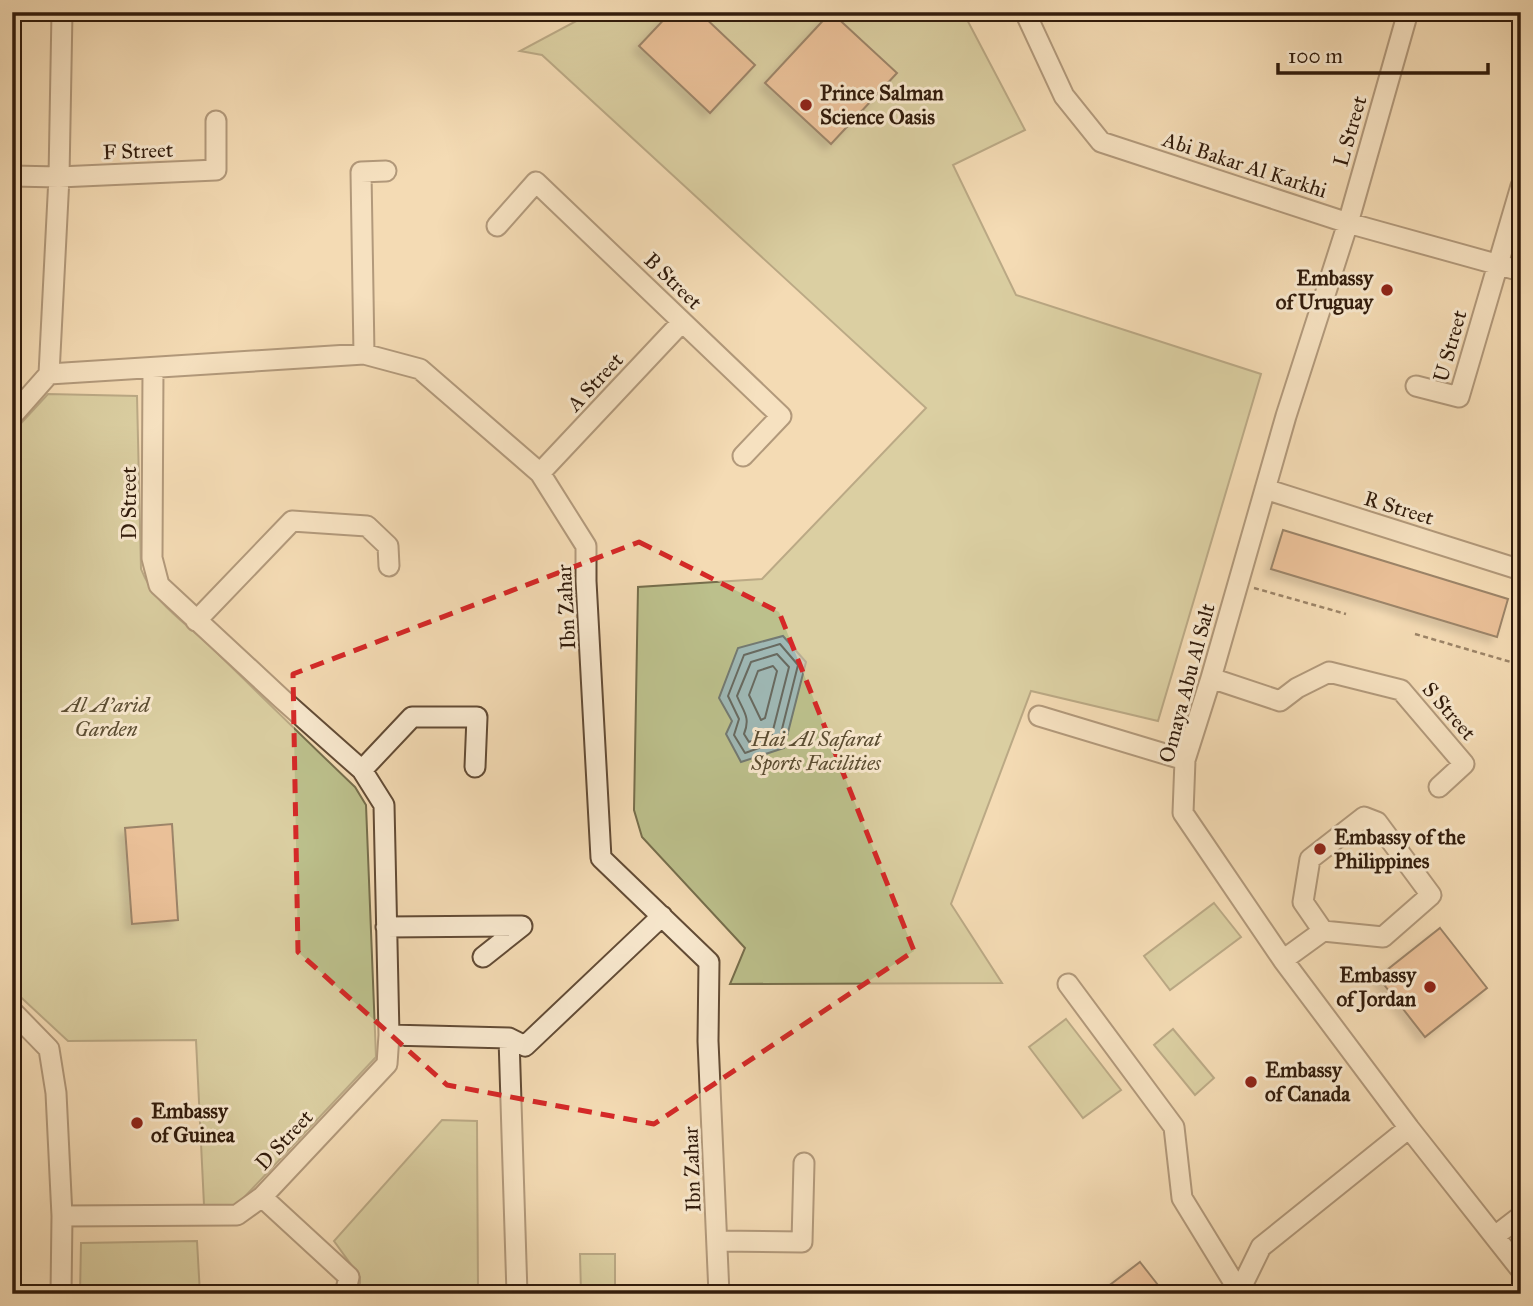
<svg xmlns="http://www.w3.org/2000/svg" width="1533" height="1306" font-family="'IM FELL Great Primer',serif">
	<defs>
		<filter id="shadow"><feDropShadow dx="-6" dy="6" stdDeviation="3.5" flood-color="#0004"/></filter>
	</defs>
	<rect width="100%" height="100%" fill="#f4dbb4"/>
	<filter id="stains"><feTurbulence type="fractalNoise" baseFrequency=".00286" numOctaves="4"/><feColorMatrix values="0 0 0 0 .2 0 0 0 0 .09 0 0 0 0 .02 0 0 0 .5 -.17"/></filter>
	<radialGradient id="worn" r=".72"><stop offset=".6" stop-color="#630" stop-opacity="0"/><stop offset="1" stop-color="#630" stop-opacity=".3"/></radialGradient>
	<path fill="#bcc08c" stroke="#766e4c" stroke-width="2" d="M593 12H963L1025 130 953 165 1016 295 1261 374 1158 721 1031 691 951 904 1002 983 730 984 745 948 642 837 634 810 638 587 762 579 926 408 542 55 520 51Z
		M48 394 137 396 141 569C155 605 184 621 212 648 259 694 307 741 355 787L366 805 376 1057 237 1205H204L196 1040 68 1041 12 989V433Z
		M1214 903 1241 937 1170 990 1144 956Z
		M1066 1019 1121 1090 1083 1118 1029 1047Z
		M1173 1029 1214 1078 1195 1095 1154 1045Z
		M442 1120 477 1121 478 1294H360V1277L334 1241Z
		M197 1241 200 1294H80L81 1243Z
		M580 1254H615V1294H581Z"/>
	<path fill="#9fb9b6" stroke="#737a72" stroke-width="2" d="M783 636 806 662 784 748 741 762 726 734 732 721 719 698 738 648Z"/>
	<g fill="none" stroke-linecap="round" stroke-linejoin="round">
		<path stroke="#686a60" stroke-width="2" d="M780 644 798 665 779 741 745 753 734 735 739 719 728 696 744 655Z
			M777 654 789 667 772 734 749 742 744 734C751 717 743 711 737 696L751 662Z
			M773 666 777 671 765 718 761 720 749 695 758 671Z"/>
	</g>
	<path fill="#dea074" stroke="#311b0b" stroke-width="2" filter="url(#shadow)" d="M671 12H699L755 65 710 113 639 46Z
		M831 12 897 73 831 144 765 83Z
		M1283 530 1508 599 1497 637 1271 569Z
		M172 824 178 920 132 924 125 828Z
		M1440 928 1487 988 1425 1037 1378 977Z
		M1140 1262 1165 1294H1098Z"/>
	<g fill="none" stroke-linecap="round" stroke-linejoin="round">
		<g stroke="#624b35" stroke-width="23">
			<path id="minor" d="M1025 12 1064 96 1101 142 1348 223 1521 271
				M1408 12 1348 223 1286 416 1211 678 1185 760 1183 813 1283 960 1409 1128 1521 1270
				M12 176 59 177 216 170V121
				M497 226 536 182 781 416 743 456
				M364 354 361 172 386 171
				M49 374 59 177 62 12
				M1416 386 1459 397 1521 186
				M12 416 49 374 364 354 420 369 540 473 586 546V581L601 858 709 962 708 1041 719 1294
				M540 473 682 322
				M1265 489 1521 570
				M196 621 292 521 367 526 388 546 389 566
				M1211 678 1280 701 1297 688 1329 672 1401 690 1464 764 1439 787
				M1039 716 1185 760
				M362 770 412 717H477L475 767
				M386 927 522 926 483 957
				M1283 960 1323 931 1383 937 1431 895 1377 822 1364 817 1310 859 1303 902 1323 931
				M1068 984 1174 1127 1182 1198 1239 1291
				M12 1011 49 1049 56 1093 62 1216 61 1294
				M389 1035 509 1038 525 1046 662 916
				M509 1038 517 1294
				M262 1197 349 1277 345 1294
				M62 1216 237 1215 262 1197 387 1064 389 1035 384 805 362 770 282 699 159 585 152 558 153 369
				M1495 1236 1521 1216
				M717 1241 802 1242 804 1163
				M1238 1294 1261 1247 1409 1128"/>
		</g>
		<path stroke="#311b0b" stroke-width="2.5" stroke-dasharray="5 3.5" stroke-linecap="butt" d="M1254 588 1346 614
			M1415 634 1521 665"/>
		<use href="#minor" stroke="#f8e8ce" stroke-width="19"/>
	</g>
	<path d="M0 0H1533V1306H0ZM639 542 779 612 914 951 654 1124 447 1085 298 952 293 674Z" fill="#f4dbb4" fill-opacity=".55" fill-rule="evenodd"/>
	<path fill="none" stroke="#d62828" stroke-width="5" stroke-dasharray="14 9" stroke-linejoin="round" d="M639 542 779 612 914 951 654 1124 447 1085 298 952 293 674Z"/>
	<g fill="#8f2418" stroke="#f8e8ce" stroke-width="2.5">
		<circle cx="806" cy="105" r="7"/>
		<circle cx="1387" cy="290" r="7"/>
		<circle cx="1320" cy="849" r="7"/>
		<circle cx="1430" cy="987" r="7"/>
		<circle cx="1251" cy="1082" r="7"/>
		<circle cx="137" cy="1123" r="7"/>
	</g>
	<g text-anchor="middle" dominant-baseline="central" stroke-width="6" stroke-linejoin="round" paint-order="stroke">
		<g font-size="21" font-weight="bold" fill="#311b0b" stroke="#f8e8ce" text-anchor="start">
			<text x="820" y="93">Prince Salman<tspan x="820" dy="24">Science Oasis</tspan></text>
			<text x="1373" y="278" text-anchor="end">Embassy<tspan x="1373" dy="24">of Uruguay</tspan></text>
			<text x="1334" y="837">Embassy of the<tspan x="1334" dy="24">Philippines</tspan></text>
			<text x="1416" y="975" text-anchor="end">Embassy<tspan x="1416" dy="24">of Jordan</tspan></text>
			<text x="1265" y="1070">Embassy<tspan x="1265" dy="24">of Canada</tspan></text>
			<text x="151" y="1111">Embassy<tspan x="151" dy="24">of Guinea</tspan></text>
		</g>
		<g font-size="21" fill="#311b0b" stroke="#f8e8ce">
			<text transform="translate(1350 131) rotate(-74)">L Street</text>
			<text transform="translate(138 151) rotate(-2)">F Street</text>
			<text transform="translate(1245 165) rotate(18)">Abi Bakar Al Karkhi</text>
			<text transform="translate(673 281) rotate(44)">B Street</text>
			<text transform="translate(1450 346) rotate(-74)">U Street</text>
			<text transform="translate(595 382) rotate(-47)">A Street</text>
			<text transform="translate(129 503) rotate(-90)">D Street</text>
			<text transform="translate(1399 508) rotate(17)">R Street</text>
			<text transform="translate(566 607) rotate(-93)">Ibn Zahar</text>
			<text transform="translate(1187 683) rotate(-75)">Omaya Abu Al Salt</text>
			<text transform="translate(1449 711) rotate(49)">S Street</text>
			<text transform="translate(284 1140) rotate(-47)">D Street</text>
			<text transform="translate(692 1169) rotate(-92)">Ibn Zahar</text>
		</g>
		<g font-size="21" font-style="italic" fill="#5b4d32" stroke="#f8e8ce">
			<text x="106" y="705">Al A'arid<tspan x="106" dy="24">Garden</tspan></text>
			<text x="816" y="739">Hai Al Safarat<tspan x="816" dy="24">Sports Facilities</tspan></text>
		</g>
	</g>
	<rect width="1533" height="1306" fill="none" stroke="#f4dbb4" stroke-width="42"/>
	<rect x="14" y="14" width="1505" height="1278" fill="none" stroke="#311b0b" stroke-width="3.5"/>
	<rect x="21" y="21" width="1491" height="1264" fill="none" stroke="#311b0b" stroke-width="2"/>
	<path d="M1278 63v10h210v-10" fill="none" stroke="#311b0b" stroke-width="3.5"/>
	<text x="1288" y="63" font-size="21" fill="#311b0b" stroke="#f8e8ce" stroke-width="5" paint-order="stroke">100 m</text>
	<rect width="100%" height="100%" filter="url(#stains)"/>
	<rect width="100%" height="100%" fill="url(#worn)"/>
</svg>
